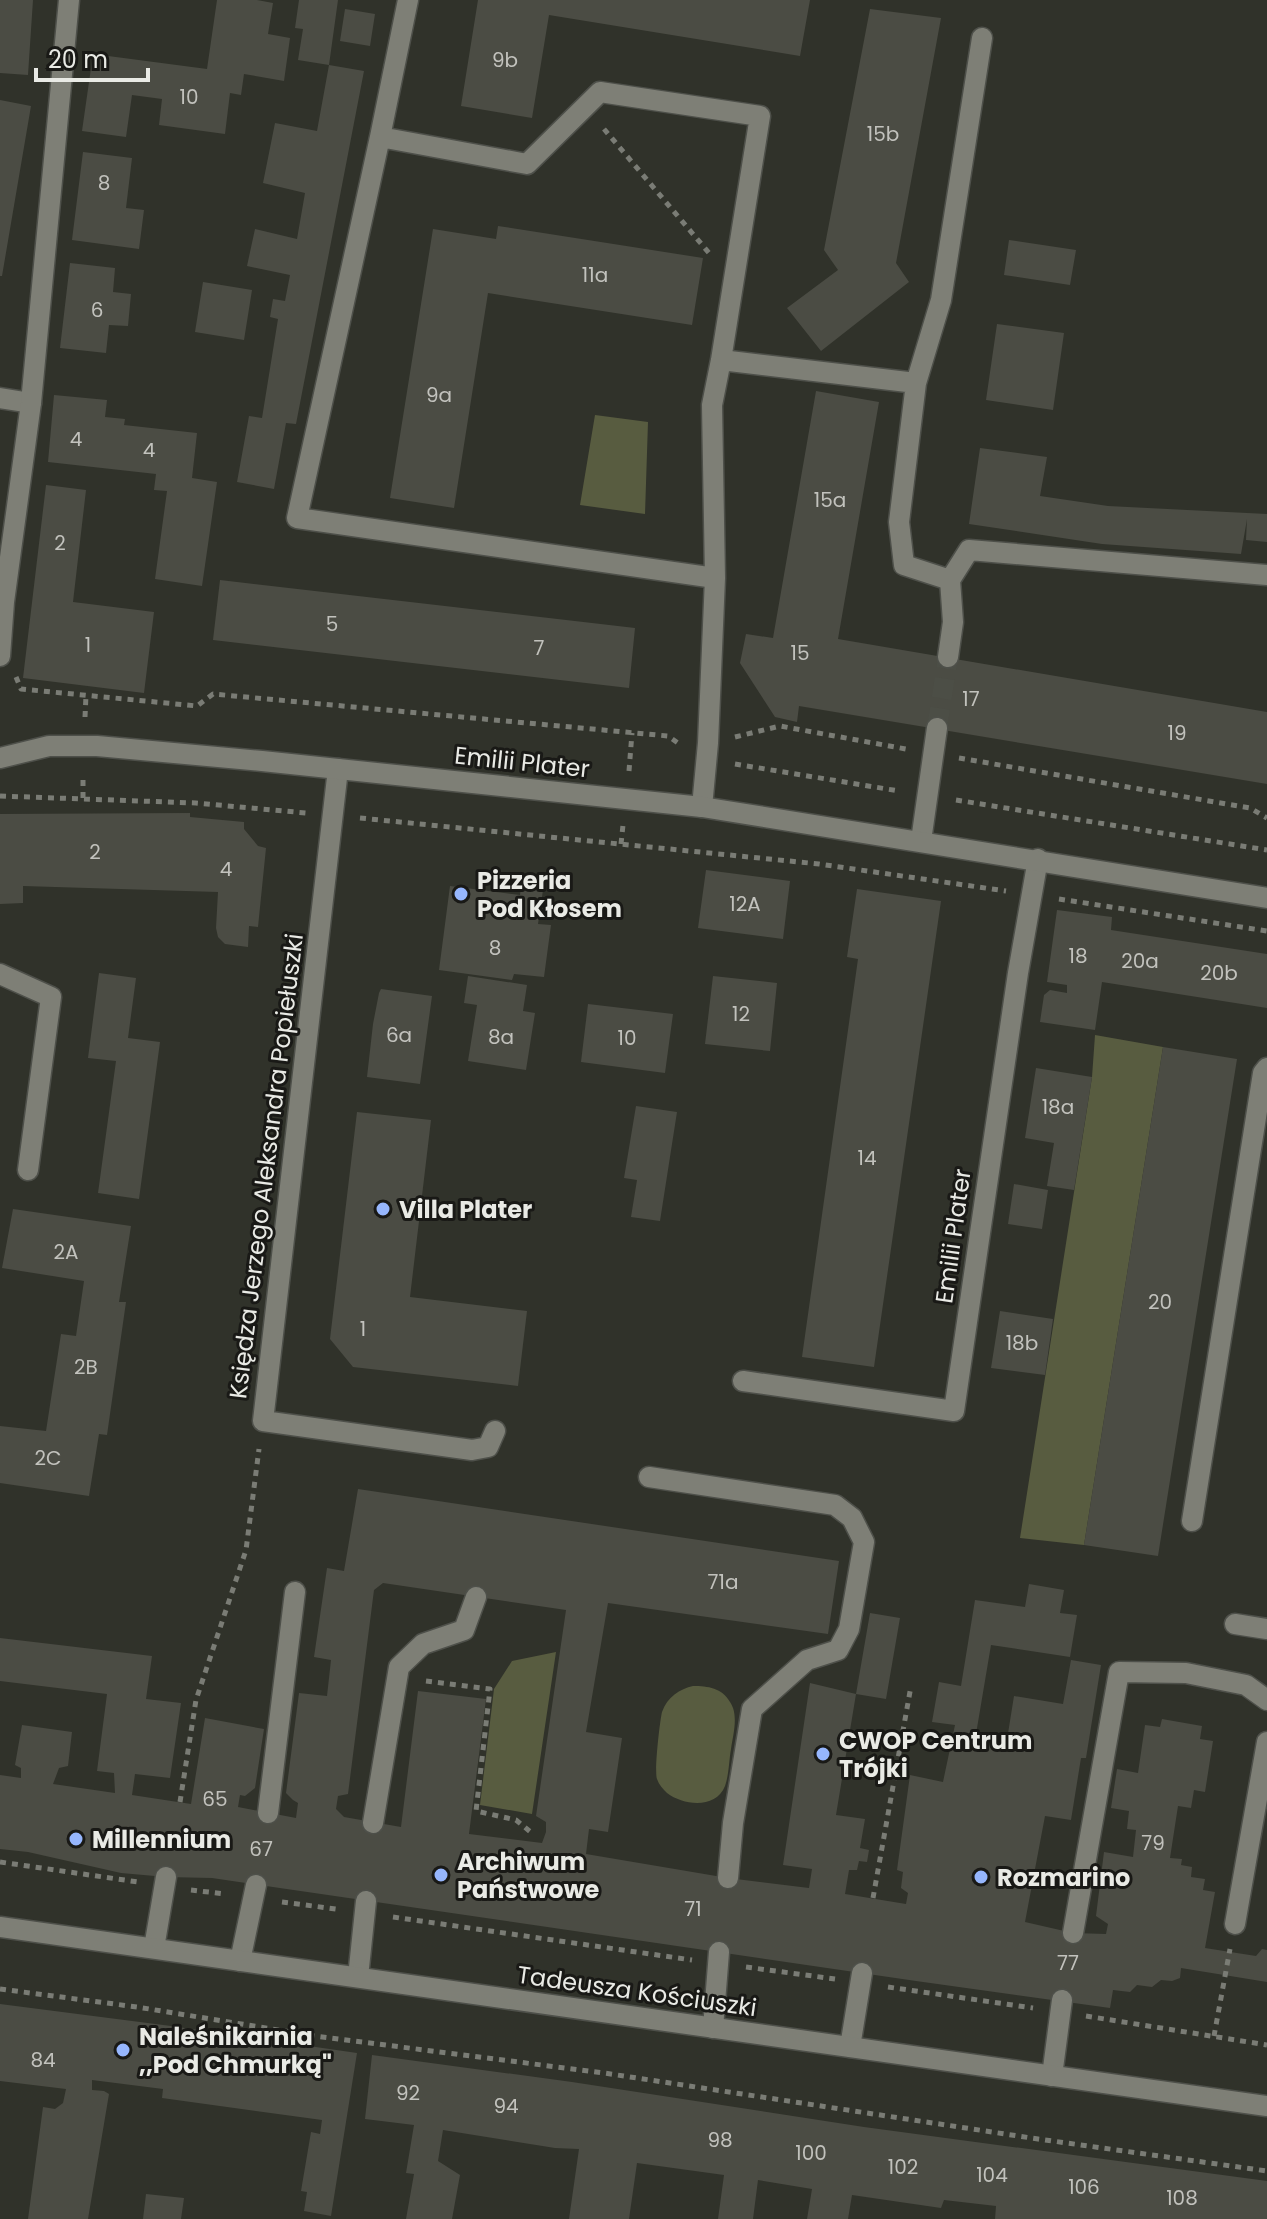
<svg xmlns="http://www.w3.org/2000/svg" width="1267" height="2219" font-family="Poppins,sans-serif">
	<rect width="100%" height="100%" fill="#30322a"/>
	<path fill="#585c40" d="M595 415 648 422 645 514 580 505Z
		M1095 1035 1163 1047 1084 1545 1020 1538 1092 1077Z
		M556 1652 532 1814 480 1805 494 1689 512 1661Z
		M693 1686C708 1686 722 1688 730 1702 739 1715 733 1735 731 1749 729 1760 729 1775 725 1786 716 1809 684 1806 667 1793 663 1789 659 1785 657 1779 654 1772 660 1720 662 1712 667 1697 680 1689 693 1686Z"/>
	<path fill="#4b4c44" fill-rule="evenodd" d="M0 0H33L28 75 0 73Z
		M217 0H257L273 3 268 34 290 38 284 81 244 74 241 95 230 93 225 134 159 125 162 99 132 95 126 137 82 131 93 54 207 69Z
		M299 0H338L329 65 298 60 303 29 295 28Z
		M478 0H810L800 56 549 15 532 118 461 106Z
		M345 9 375 14 370 46 340 41Z
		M870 9 941 18 896 263 909 282 821 351 787 308 838 270 824 250Z
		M329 65 364 71 296 424 286 423 274 489 237 482 249 416 262 418 278 319 270 317 273 299 285 301 290 275 247 266 255 229 297 239 305 193 263 183 275 123 317 131Z
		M0 100 31 106 2 276H0Z
		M83 152 132 158 126 208 144 210 139 249 72 240Z
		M498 226 703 258 692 325 488 293 454 508 390 498 433 229 496 239Z
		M1009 240 1076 250 1070 285 1004 275Z
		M70 263 115 268 113 292 131 294 128 326 109 325 106 353 60 348Z
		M203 282 252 290 244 340 195 332Z
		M997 324 1064 333 1053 410 986 400Z
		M816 391 879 402 838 639 1267 712V784L799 706 797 722 775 717 740 663 746 634 773 638Z
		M54 395 107 400 105 417 125 419 124 425 197 433 192 478 217 482 202 586 155 579 167 491 154 490 156 474 48 462Z
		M980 448 1047 457 1040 496 1108 506 1267 514V542L1246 540 1247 519 1241 554 1102 544 969 524Z
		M46 485 86 490 73 602 154 612 144 693 23 678Z
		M220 580 635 628 629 688 213 640Z
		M190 813V817L244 822V829L258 846 266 848 258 927 249 926 248 947 225 944 218 937 216 928 218 892 23 886V903L0 904V814Z
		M706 870 790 881 783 939 698 928Z
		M450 886 520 895 521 887 543 890 538 924 551 925 544 977 514 974 512 980 439 970Z
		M857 889 941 901 874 1367 802 1357 858 959 847 957Z
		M1057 910 1112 917 1111 930 1267 954V1008L1102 982 1095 1030 1040 1022 1044 995 1050 990 1067 993V985L1047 982Z
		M99 973 136 978 128 1038 160 1042 139 1199 98 1193 116 1061 88 1058Z
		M468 976 527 985 523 1011 535 1013 526 1070 468 1061 477 1005 464 1003Z
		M713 976 777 983 770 1051 705 1044Z
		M381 989 432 996 420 1084 367 1077 373 1024 379 993Z
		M588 1004 673 1014 665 1073 581 1062Z
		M1163 1047 1237 1059 1158 1556 1084 1545Z
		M1036 1068 1092 1077 1074 1190 1047 1186 1054 1143 1025 1138Z
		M636 1106 677 1112 660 1221 631 1217 637 1180 624 1178Z
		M357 1112 431 1120 410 1297 527 1311 518 1386 353 1367 330 1339Z
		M1014 1184 1048 1190 1042 1229 1008 1224Z
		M13 1209 131 1226 119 1302H126L107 1435 99 1434 89 1496 0 1483V1426L46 1431 61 1334 76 1336 84 1281 2 1268Z
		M1000 1311 1053 1319 1045 1375 991 1368Z
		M358 1489 839 1561 828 1634 608 1603 586 1732 622 1738 608 1832 589 1829 586 1854 728 1878 809 1888 812 1869 783 1865 810 1683 856 1694 836 1815 865 1819 860 1848 869 1850 867 1862 859 1861 857 1870H849L845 1894 906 1904 908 1893 901 1888 903 1872 897 1870 910 1775 943 1782 955 1725 932 1722 939 1682 961 1686 975 1600 1025 1607 1029 1584 1064 1590 1060 1613 1077 1615 1070 1657 991 1645 975 1740 1006 1746 1014 1696 1063 1704 1071 1660 1101 1665 1086 1758H1081L1071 1820 1045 1816 1025 1922 1073 1933 1106 1934 1108 1924 1096 1916 1104 1852 1133 1857 1136 1830 1127 1829 1129 1811 1111 1808 1117 1769 1138 1773 1145 1725 1160 1727 1162 1719 1202 1726 1200 1739 1213 1741 1205 1792 1194 1790 1191 1808 1178 1806 1170 1858 1182 1859 1181 1865 1192 1867 1191 1877 1205 1879 1203 1890 1215 1892 1205 1948 1256 1956 1262 1949 1267 1950V1982L1181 1968 1180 1978 1172 1981 1161 1980 1152 1987 1137 1985 1130 1992 1113 1990 1110 2008 916 1981 212 1878 166 1877 121 1873 28 1852 0 1849V1775L21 1778V1768L15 1765 22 1725 72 1732 68 1766 59 1768 53 1784 115 1793 114 1773 97 1771 107 1694 0 1681V1638L152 1656 146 1699 181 1703 170 1778 135 1774 132 1795 191 1804 205 1718 264 1729 255 1788 245 1796 240 1795 238 1807 296 1818 298 1803 293 1800 286 1793 299 1693 327 1696 331 1660 314 1657 327 1568 344 1571ZM383 1583 566 1610 536 1816 546 1822V1832L542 1843 469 1834 486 1699 418 1691 401 1827 344 1817 336 1809 338 1796 348 1794 374 1590Z
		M870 1613 900 1618 886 1699 856 1694Z
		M0 2004 171 2026 357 2053 331 2216 304 2211 307 2192 301 2191 311 2132 320 2134 322 2120 162 2098 163 2089 92 2080V2090L104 2091 109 2094 88 2219H28L43 2107 55 2109 63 2103 66 2089 0 2081Z
		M372 2055 572 2082 864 2127 1267 2181V2219H995L996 2206 944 2200 941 2208 852 2195 848 2219H807L812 2189 758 2180 753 2219H718L724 2175 637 2163 629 2219H569L579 2149 555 2148 443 2130 438 2161 460 2175 452 2219H406L414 2174 406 2173 414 2125 365 2119Z
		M146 2194 184 2198 181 2219H143Z"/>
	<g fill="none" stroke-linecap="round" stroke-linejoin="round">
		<path stroke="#4c4e46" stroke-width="20" stroke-dasharray="20 10" stroke-linecap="butt" d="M937 728 948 657"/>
		<g stroke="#4e504a" stroke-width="23">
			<path id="service" d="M0 398 31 403
				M0 974 51 997 28 1170
				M649 1477 835 1505 852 1518 864 1542 849 1629 838 1650 807 1660 752 1709 733 1823 728 1878
				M268 1813 295 1592
				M373 1823 399 1667 423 1644 464 1630 476 1597
				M1235 1924 1267 1742
				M1073 1933 1119 1672 1186 1673 1246 1685 1267 1700
				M154 1948 166 1877
				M240 1961 256 1885
				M358 1977 366 1901
				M713 2028 719 1952
				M850 2047 862 1973
				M1052 2076 1062 2000"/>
		</g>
		<g stroke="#4e504a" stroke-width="23">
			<path id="minor" d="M380 137 408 0
				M721 360 916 383 899 522 904 565 950 580 969 550 1267 575
				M916 383 941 300 982 38
				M0 656 4 602 31 403 69 0
				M948 657 953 622 950 580
				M338 769 263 1421 472 1450 488 1447 495 1431
				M702 807 708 743 715 578 712 405 721 360 760 116 600 92 527 164 380 137 297 518 715 578
				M921 841 937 728
				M743 1381 954 1411 1018 973 1038 859
				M1192 1521 1263 1073 1267 1068
				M1235 1624 1267 1629"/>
		</g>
		<g stroke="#4e504a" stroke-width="23">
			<path id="tertiary" d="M0 758 49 746H97L262 761 702 807 1267 898
				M0 1927 1267 2106"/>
		</g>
		<path stroke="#7a7c75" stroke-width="5" stroke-dasharray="6 6" stroke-linecap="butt" d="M604 129 709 253
			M16 677 21 689 197 706 213 694 668 736 678 743
			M85 717 86 695
			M735 737 780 726 906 749
			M959 758 1250 808 1267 818
			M735 764 899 791
			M629 771 632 733
			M0 796 196 803 306 813
			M83 798V775
			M956 800 1267 850
			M360 818 819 864 1006 891
			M621 844 623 825
			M1059 899 1267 931
			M426 1681 490 1689 476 1811 516 1820 533 1834
			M180 1802 196 1700 246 1550 259 1449
			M0 1862 138 1882
			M191 1890 225 1894
			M873 1898 911 1686
			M282 1902 336 1909
			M393 1917 692 1960
			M746 1967 835 1979
			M888 1987 1033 2008
			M0 1989 137 2007 315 2036 604 2073 1038 2139 1267 2171
			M1086 2016 1267 2045
			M1214 2036 1230 1949"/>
		<use href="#service" stroke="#7e7f76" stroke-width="20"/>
		<use href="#minor" stroke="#7e7f76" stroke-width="20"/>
		<use href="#tertiary" stroke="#7e7f76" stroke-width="20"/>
	</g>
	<g fill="#96b6fd" stroke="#191916" stroke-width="3">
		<circle cx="461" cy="894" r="8"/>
		<circle cx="383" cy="1209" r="8"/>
		<circle cx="823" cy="1754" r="8"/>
		<circle cx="76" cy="1839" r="8"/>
		<circle cx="441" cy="1875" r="8"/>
		<circle cx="981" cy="1877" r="8"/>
		<circle cx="123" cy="2050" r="8"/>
	</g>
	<g text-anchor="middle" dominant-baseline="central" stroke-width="6" stroke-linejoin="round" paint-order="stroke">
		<g font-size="20" fill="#c2c2bd">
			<text x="505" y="60">9b</text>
			<text x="189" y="97">10</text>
			<text x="883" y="134">15b</text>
			<text x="104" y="183">8</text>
			<text x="595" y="275">11a</text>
			<text x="97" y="310">6</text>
			<text x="439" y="395">9a</text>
			<text x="76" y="439">4</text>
			<text x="149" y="450">4</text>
			<text x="830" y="500">15a</text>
			<text x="60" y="543">2</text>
			<text x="332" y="624">5</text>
			<text x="88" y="645">1</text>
			<text x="539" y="648">7</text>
			<text x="800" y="653">15</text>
			<text x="971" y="699">17</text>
			<text x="1177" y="733">19</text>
			<text x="95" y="852">2</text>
			<text x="226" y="869">4</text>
			<text x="745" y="904">12A</text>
			<text x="495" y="948">8</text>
			<text x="1078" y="956">18</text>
			<text x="1140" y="961">20a</text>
			<text x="1219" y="973">20b</text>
			<text x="741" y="1014">12</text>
			<text x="399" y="1035">6a</text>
			<text x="501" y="1037">8a</text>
			<text x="627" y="1038">10</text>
			<text x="1058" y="1107">18a</text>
			<text x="867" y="1158">14</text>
			<text x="66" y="1252">2A</text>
			<text x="1160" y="1302">20</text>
			<text x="363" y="1329">1</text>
			<text x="1022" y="1343">18b</text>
			<text x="86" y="1367">2B</text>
			<text x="48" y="1458">2C</text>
			<text x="723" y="1582">71a</text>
			<text x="215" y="1799">65</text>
			<text x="1153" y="1843">79</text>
			<text x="261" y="1849">67</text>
			<text x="693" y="1909">71</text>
			<text x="1068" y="1963">77</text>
			<text x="43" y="2060">84</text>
			<text x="408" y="2093">92</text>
			<text x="506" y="2106">94</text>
			<text x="720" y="2140">98</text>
			<text x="811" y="2153">100</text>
			<text x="903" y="2167">102</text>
			<text x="992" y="2175">104</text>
			<text x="1084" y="2187">106</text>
			<text x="1182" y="2198">108</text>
		</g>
		<g font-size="24" fill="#e9eae5" stroke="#191916">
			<text transform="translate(522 762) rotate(6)">Emilii Plater</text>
			<text transform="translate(266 1166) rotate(-83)">Księdza Jerzego Aleksandra Popiełuszki</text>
			<text transform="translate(953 1236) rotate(-82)">Emilii Plater</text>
			<text transform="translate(637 1991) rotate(8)">Tadeusza Kościuszki</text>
		</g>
		<g font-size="24" font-weight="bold" fill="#e9eae5" stroke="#191916" text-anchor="start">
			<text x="477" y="880">Pizzeria<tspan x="477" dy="28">Pod Kłosem</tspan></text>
			<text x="399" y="1209">Villa Plater</text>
			<text x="839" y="1740">CWOP Centrum<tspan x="839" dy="28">Trójki</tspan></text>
			<text x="92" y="1839">Millennium</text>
			<text x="457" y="1861">Archiwum<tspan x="457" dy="28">Państwowe</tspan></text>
			<text x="997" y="1877">Rozmarino</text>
			<text x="139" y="2036">Naleśnikarnia<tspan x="139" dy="28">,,Pod Chmurką"</tspan></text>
		</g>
	</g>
	<path d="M36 68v12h112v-12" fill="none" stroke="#e9eae5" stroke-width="4"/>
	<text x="48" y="68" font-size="24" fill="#e9eae5" stroke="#191916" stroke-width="6" paint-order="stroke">20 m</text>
</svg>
